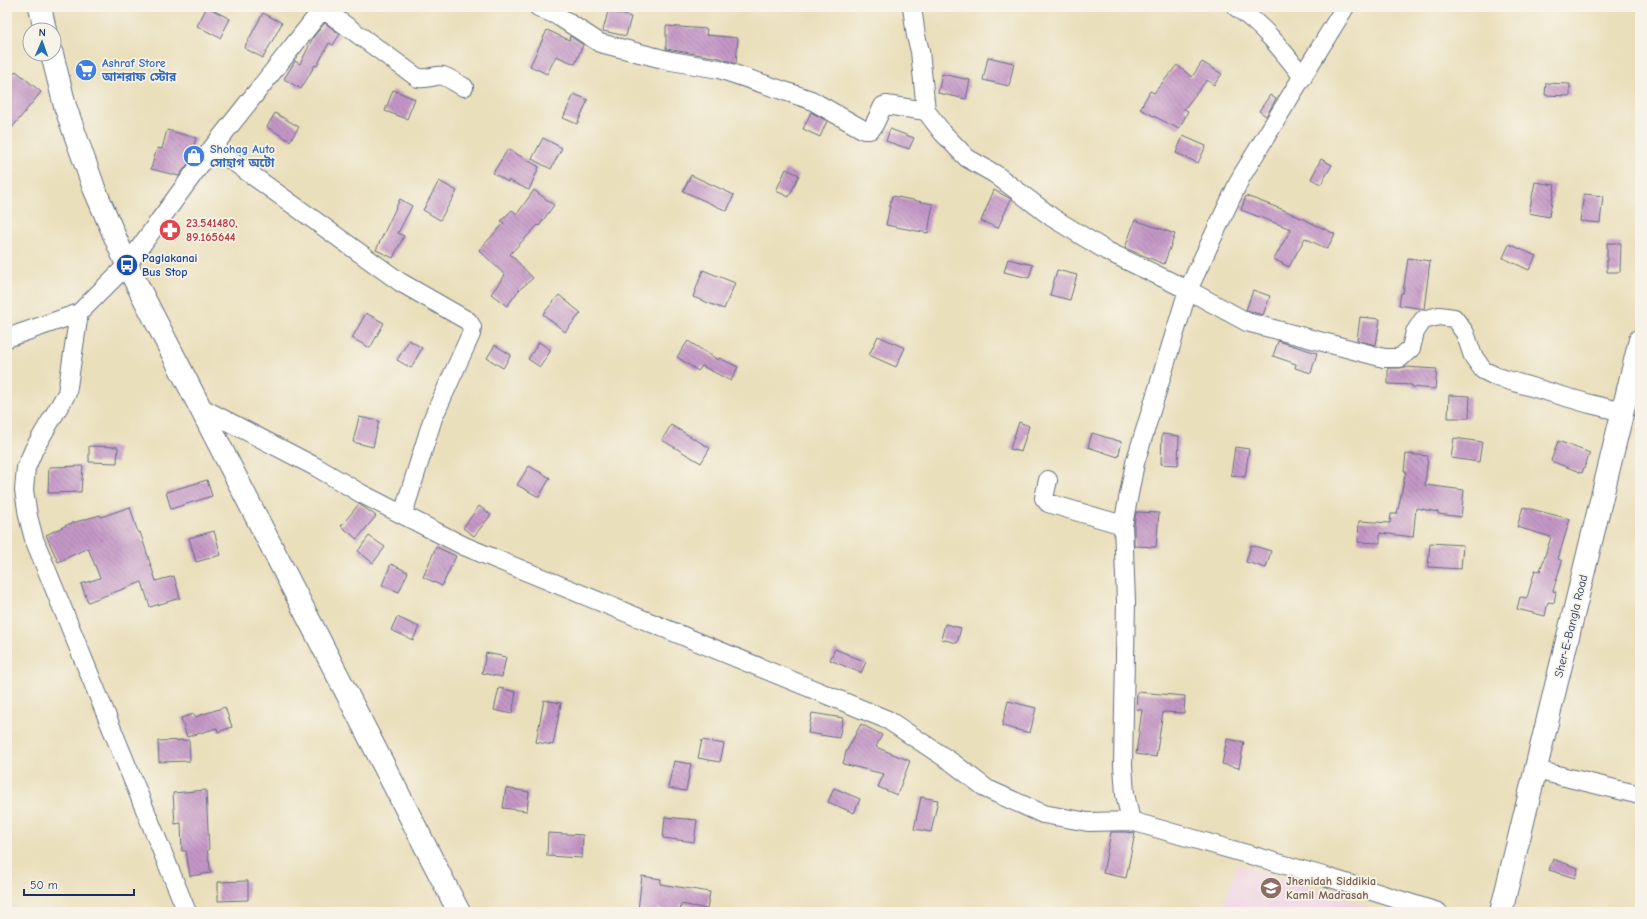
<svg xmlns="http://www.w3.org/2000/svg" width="1647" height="919" font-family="'Comic Neue','Noto Sans Bengali',sans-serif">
	<defs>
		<pattern id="building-back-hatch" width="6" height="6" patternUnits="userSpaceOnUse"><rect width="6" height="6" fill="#c496c6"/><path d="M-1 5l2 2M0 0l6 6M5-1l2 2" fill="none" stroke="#9e7ba4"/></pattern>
	</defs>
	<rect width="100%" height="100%" fill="#f7f3e8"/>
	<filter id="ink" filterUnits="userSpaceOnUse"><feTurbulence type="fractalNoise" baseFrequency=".025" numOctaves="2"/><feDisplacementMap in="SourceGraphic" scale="8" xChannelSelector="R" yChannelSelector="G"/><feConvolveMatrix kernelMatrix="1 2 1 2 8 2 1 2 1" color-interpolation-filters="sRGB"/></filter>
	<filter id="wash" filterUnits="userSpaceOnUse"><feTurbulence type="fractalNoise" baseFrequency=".012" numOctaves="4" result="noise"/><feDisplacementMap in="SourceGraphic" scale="16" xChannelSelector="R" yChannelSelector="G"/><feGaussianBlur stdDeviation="0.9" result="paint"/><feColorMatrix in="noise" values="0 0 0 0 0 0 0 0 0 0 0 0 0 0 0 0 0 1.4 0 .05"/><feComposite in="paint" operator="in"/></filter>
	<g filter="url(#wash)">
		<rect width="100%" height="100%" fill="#eadfbb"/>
		<path fill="#f0d0e5" d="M1238 864 1384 912H1221Z"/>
		<g id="blocks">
			<path fill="url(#building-back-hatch)" d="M207 7 230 19 220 38 197 26Z
				M608 11 631 17 626 36 603 31Z
				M263 13 282 23 263 58 244 48Z
				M325 23 340 34 333 45 329 43 317 66 315 65 301 89 284 79 295 61 300 64 314 36Z
				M666 26 707 29 706 35 738 38 736 64 720 58 666 49Z
				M547 30 569 40 570 36 583 45 575 64 556 56 547 74 530 66Z
				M988 57 1014 63 1009 86 983 80Z
				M1202 62 1222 74 1214 85 1207 80 1184 109 1188 111 1179 129 1140 109 1150 91 1154 93 1177 65 1192 77Z
				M16 71 41 92 7 134V82Z
				M942 74 970 80 966 99 938 93Z
				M1546 83 1570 84V96L1545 95Z
				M393 90 415 99 407 119 385 111Z
				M574 94 588 100 577 124 563 118Z
				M1270 95 1276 99 1266 116 1259 111Z
				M811 112 827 121 820 137 803 129Z
				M275 113 299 127 290 141 267 127Z
				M890 129 914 138 909 149 886 141Z
				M167 130 196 138 190 161 179 176 151 169 157 148 162 149Z
				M1183 136 1206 146 1198 163 1176 153Z
				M543 138 562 148 551 169 532 159Z
				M508 149 539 167 529 190 508 180V182L493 173Z
				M1321 159 1332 165 1321 184 1311 179Z
				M786 169 799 175 789 197 776 191Z
				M691 175 734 195 727 211 683 191Z
				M439 181 457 191 440 220 423 210Z
				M1535 182 1555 185 1549 217 1529 213Z
				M534 190 554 205 539 226 538 225 510 254 533 278 519 290 507 306 491 294 505 275 479 250 504 223 501 221 512 210 517 214Z
				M994 190 1011 199 998 228 981 221Z
				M1584 194 1603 196 1600 223 1580 221Z
				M892 196 933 204 928 233 886 225Z
				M1246 196 1284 210 1335 234 1327 249 1305 238 1289 267 1274 259 1291 229 1241 210Z
				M400 199 412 206 398 233 404 236 393 258 376 250Z
				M1135 220 1175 234 1164 264 1125 248Z
				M1607 243H1621L1620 272H1607Z
				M1509 244 1536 256 1529 270 1503 258Z
				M1408 258 1430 261 1424 309 1399 305 1401 293H1403Z
				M1008 259 1033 265 1029 278 1004 272Z
				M703 270 735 283 724 309 693 297Z
				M1057 270 1077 275 1070 300 1050 295Z
				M1253 290 1270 296 1263 315 1246 310Z
				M559 295 581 313 565 332 543 314Z
				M366 313 384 323 370 348 352 338Z
				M1360 317 1380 319 1376 345 1357 340Z
				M878 336 905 348 896 367 869 355Z
				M409 340 422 348 411 368 397 360Z
				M688 341 718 360 719 358 738 367 731 381 702 366 698 371 677 357Z
				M1278 341 1317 353 1311 373 1295 368 1296 364 1273 356Z
				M539 342 551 350 540 367 528 359Z
				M495 345 511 355 503 368 487 358Z
				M1405 367 1437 369 1435 389 1412 387V385L1388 384V368H1400Z
				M1449 395 1470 396 1469 418H1448Z
				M359 417 379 421 373 447 353 442Z
				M1019 422 1029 426 1021 452 1010 449Z
				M671 425 710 448 701 463 662 440Z
				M1092 433 1122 442 1118 457 1088 447Z
				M1162 434 1179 436 1178 465 1161 464Z
				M1454 438 1482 442 1479 462 1451 458Z
				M1558 441 1590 453 1582 473 1551 461Z
				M89 446 118 447 117 463 89 462Z
				M1235 447 1249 449 1245 477 1231 475Z
				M1406 454 1428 456 1425 485 1464 490 1461 517 1438 514V512L1416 508 1413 537 1380 533V543L1358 542 1359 521 1390 523 1391 514H1397L1406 471H1404Z
				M83 466 81 492 48 493 49 467Z
				M529 466 550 478 539 497 517 485Z
				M207 480 212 496 171 509 166 492Z
				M359 504 376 516 357 539 341 526Z
				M479 506 491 515 474 536 463 528Z
				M130 507 138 533 140 532 156 581 174 576 180 598 150 607 142 582 88 602 81 584 100 578 88 548 58 562 46 535 69 524 100 515 101 517Z
				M1523 507 1570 519 1558 559 1562 561 1553 591 1556 592 1554 603 1548 602 1545 616 1517 609 1520 597 1527 598 1535 570 1540 571 1551 537 1517 527Z
				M1136 512 1159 513 1156 547 1134 546V526Z
				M214 531 221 555 196 562 189 538Z
				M369 536 385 547 373 563 358 551Z
				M1430 543 1463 545 1461 569 1428 567Z
				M1251 545 1271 551 1266 568 1246 562Z
				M436 547 456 556 442 586 423 577Z
				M391 564 408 572 399 592 382 585Z
				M397 617 419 627 413 640 391 630Z
				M945 624 961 628 957 643 941 639Z
				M835 649 866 662 861 673 830 660Z
				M486 653 506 657 502 677 482 673Z
				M499 688 516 692 512 714 494 710Z
				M1137 692 1185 696 1184 713 1163 712 1156 757 1136 754 1142 710 1136 709Z
				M544 700 561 703 553 745 536 742Z
				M1008 701 1036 708 1030 733 1002 726Z
				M225 707 232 727 218 732 217 728 187 737 181 718 194 714 195 717Z
				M812 713 843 718 839 738 808 733Z
				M861 724 882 735 876 747 910 761 897 795 878 787 884 774 843 764 846 752Z
				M1227 739 1244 742 1239 768 1222 764Z
				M189 740 190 761 159 762 158 741Z
				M702 740 724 744 720 762 698 758Z
				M674 761 691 764 686 791 668 788Z
				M506 788 529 792 527 811 503 808Z
				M834 788 860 799 854 813 828 802Z
				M206 790 209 850H207L211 873 190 876 186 851H182L181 823 175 824 173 793Z
				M921 797 938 800 931 832 914 829Z
				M665 817 697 820 694 842 663 838Z
				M1111 832H1125L1135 833 1126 878 1103 873Z
				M548 833 583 835 582 858 547 856Z
				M1553 859 1578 868 1575 878 1549 870Z
				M642 876 661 879 660 884 710 892 707 909 681 904 680 912 657 909 656 912 638 910Z
				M248 881V900L218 901V882Z"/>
		</g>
	</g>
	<g filter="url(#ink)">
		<use href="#blocks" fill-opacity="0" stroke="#636d7f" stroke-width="1"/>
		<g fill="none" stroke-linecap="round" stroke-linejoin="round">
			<g stroke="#636d7f" stroke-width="20">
				<path id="minor" d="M538 7 558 16 600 43 671 61 719 69 811 100 864 130H870L873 127 883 106 886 105 926 111 942 132 967 158 995 174 1053 218 1107 251 1188 290 1247 322 1384 358H1400L1411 348 1415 332 1423 320 1439 316 1454 318 1465 333 1473 356 1483 370 1497 377 1590 404 1623 412
					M912 7 916 36 920 51 926 111
					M1236 7C1263 25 1283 51 1303 77
					M1345 7 1241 177 1188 290 1135 463 1123 525 1126 601 1123 765 1125 794 1131 821 1327 877 1438 912
					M323 9 418 78C428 80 437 74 443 76 450 78 457 84 464 87
					M213 147 400 282 468 321 472 327 471 334 433 418 403 514
					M79 313 67 393 34 449 26 468 24 490 28 516 34 539 187 912
					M7 338 79 313 127 265 213 147 324 7
					M200 407 316 467 362 494 464 546 888 720 953 763 987 789 1043 814 1088 822 1131 821
					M1048 480 1044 498 1048 503 1123 525
					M1536 770 1640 795"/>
			</g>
			<g stroke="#636d7f" stroke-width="24">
				<path id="highway" d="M40 7 45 30
					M52 54 65 106 94 188 127 265 459 912
					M1501 912 1640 340"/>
			</g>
			<use href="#minor" stroke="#fff" stroke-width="18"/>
			<use href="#highway" stroke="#fff" stroke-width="22"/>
		</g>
	</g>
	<defs>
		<g id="supermarket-disc" transform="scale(1.15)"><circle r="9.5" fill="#3f7fe0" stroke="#f7f3e8"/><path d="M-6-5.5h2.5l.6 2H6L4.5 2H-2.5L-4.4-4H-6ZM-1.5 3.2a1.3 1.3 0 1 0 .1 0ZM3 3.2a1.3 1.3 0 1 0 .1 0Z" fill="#fff"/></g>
		<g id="shop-disc" transform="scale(1.15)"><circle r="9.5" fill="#3f7fe0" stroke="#f7f3e8"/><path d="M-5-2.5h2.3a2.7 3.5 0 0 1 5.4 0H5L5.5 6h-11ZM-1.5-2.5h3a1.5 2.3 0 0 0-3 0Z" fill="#fff"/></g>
		<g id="pharmacy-disc" transform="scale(1.15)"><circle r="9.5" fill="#e0444e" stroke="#f7f3e8"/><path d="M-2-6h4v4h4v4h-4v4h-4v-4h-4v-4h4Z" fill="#fff"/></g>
		<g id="bus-disc" transform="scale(1.15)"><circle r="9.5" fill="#1a4fb4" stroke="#f7f3e8"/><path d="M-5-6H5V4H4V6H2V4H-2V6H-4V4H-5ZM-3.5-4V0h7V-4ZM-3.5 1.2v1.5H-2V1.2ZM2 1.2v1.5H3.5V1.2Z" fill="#fff"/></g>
		<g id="university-disc" transform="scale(1.15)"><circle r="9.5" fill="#8d6e63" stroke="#f7f3e8"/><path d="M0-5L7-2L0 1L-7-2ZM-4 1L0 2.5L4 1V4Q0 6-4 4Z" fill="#fff"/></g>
	</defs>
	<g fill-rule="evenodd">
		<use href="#supermarket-disc" x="86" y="70"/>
		<use href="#shop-disc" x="194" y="156"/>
		<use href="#pharmacy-disc" x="170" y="230"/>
		<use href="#bus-disc" x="127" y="265"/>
		<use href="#university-disc" x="1271" y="888"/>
	</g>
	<g text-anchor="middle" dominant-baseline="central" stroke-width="3.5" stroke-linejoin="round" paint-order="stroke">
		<g font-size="12" font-weight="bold" fill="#366cbe" stroke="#f7f3e8" text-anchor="start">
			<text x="102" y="63">Ashraf Store<tspan x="102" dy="14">আশরাফ স্টোর</tspan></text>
			<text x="210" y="149">Shohag Auto<tspan x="210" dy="14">সোহাগ অটো</tspan></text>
		</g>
		<g font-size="12" font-weight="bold" fill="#be3a42" stroke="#f7f3e8" text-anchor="start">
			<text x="186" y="223">23.541480,<tspan x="186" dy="14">89.165644</tspan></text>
		</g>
		<g font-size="12" font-weight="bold" fill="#164399" stroke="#f7f3e8" text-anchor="start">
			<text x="142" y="258">Paglakanai<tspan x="142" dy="14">Bus Stop</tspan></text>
		</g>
		<g font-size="12" fill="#1b2f5e" stroke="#f7f3e8">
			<text transform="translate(1571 626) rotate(-76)">Sher-E-Bangla Road</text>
		</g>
		<g font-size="12" font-weight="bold" fill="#785e54" stroke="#f7f3e8" text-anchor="start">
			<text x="1286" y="881">Jhenidah Siddikia<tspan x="1286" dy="14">Kamil Madrasah</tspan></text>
		</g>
	</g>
	<rect width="1647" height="919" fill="none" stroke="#f7f3e8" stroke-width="24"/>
	<g transform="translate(42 42) rotate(2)"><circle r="19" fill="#f7f3e8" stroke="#9fa5b1"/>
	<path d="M0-3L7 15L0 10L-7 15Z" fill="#1f6fb2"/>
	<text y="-6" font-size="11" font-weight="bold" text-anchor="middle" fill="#1b2f5e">N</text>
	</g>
	<path d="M24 889v6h110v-6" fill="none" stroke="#1b2f5e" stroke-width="2"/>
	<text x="30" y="889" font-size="12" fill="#1b2f5e" stroke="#f7f3e8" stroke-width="3" paint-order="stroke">50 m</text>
</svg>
